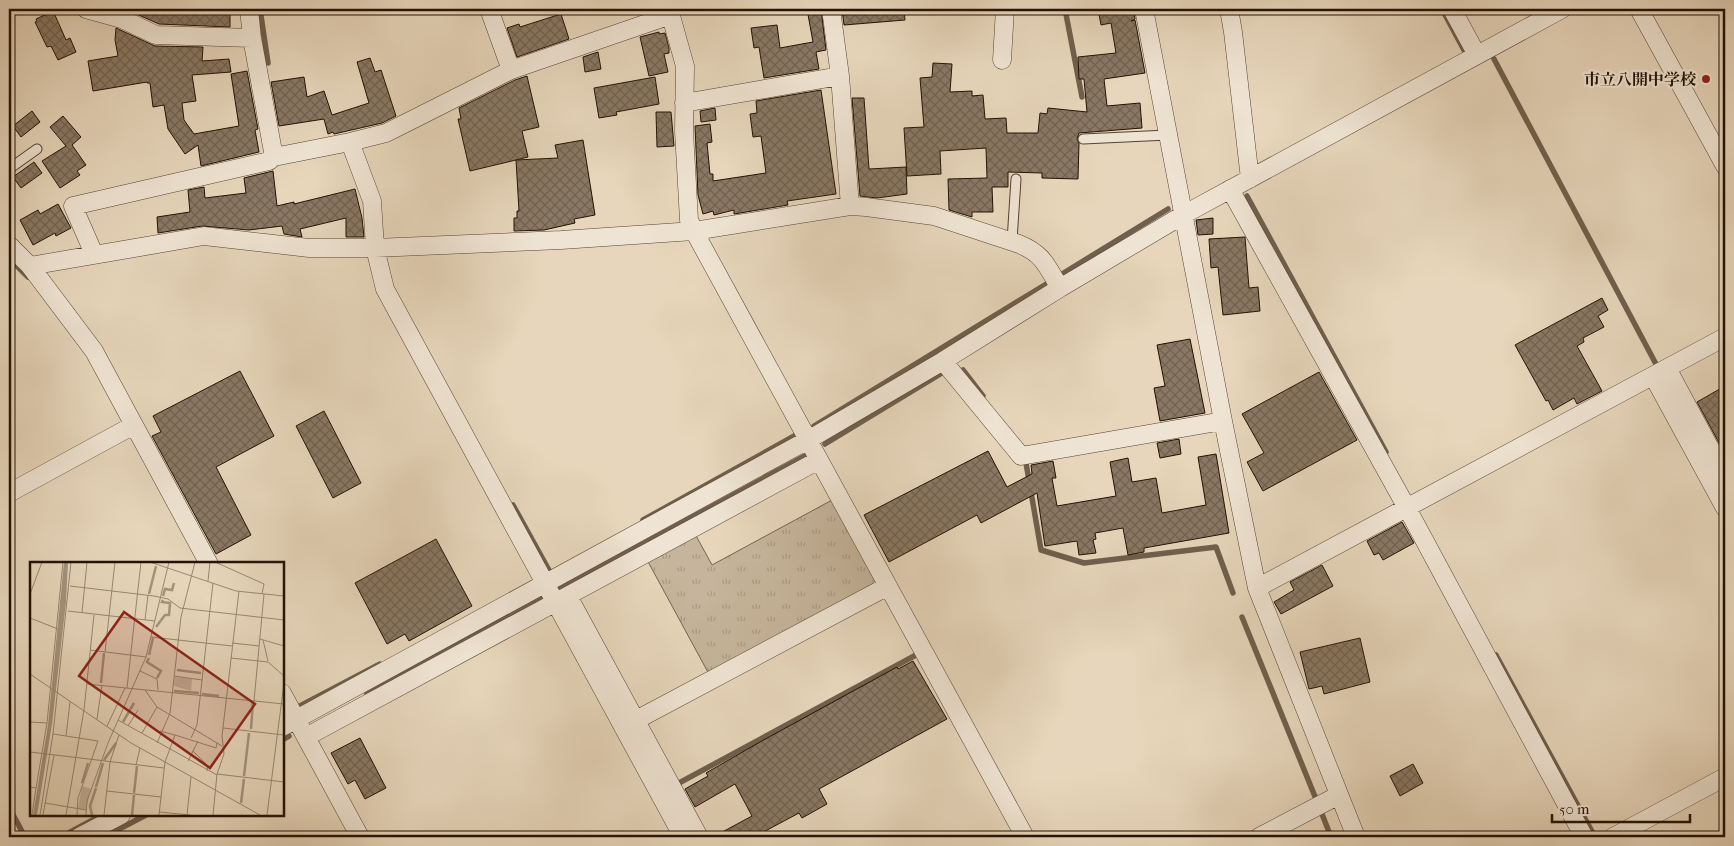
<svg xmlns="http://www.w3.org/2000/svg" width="1734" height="846" font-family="'IM FELL French Canon','Noto Serif JP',serif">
	<defs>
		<pattern id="grass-tufts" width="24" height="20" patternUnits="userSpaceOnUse" patternTransform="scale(1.25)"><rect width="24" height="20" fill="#c6b59c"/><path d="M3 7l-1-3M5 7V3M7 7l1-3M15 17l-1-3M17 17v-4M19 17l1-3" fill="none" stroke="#aa9b85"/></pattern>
		<pattern id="building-cross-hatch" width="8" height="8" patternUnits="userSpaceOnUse" patternTransform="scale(1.25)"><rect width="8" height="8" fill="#897864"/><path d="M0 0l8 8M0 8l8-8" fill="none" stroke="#706150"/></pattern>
	</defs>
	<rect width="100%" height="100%" fill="#e7d6bb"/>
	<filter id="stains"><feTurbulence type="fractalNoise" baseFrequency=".004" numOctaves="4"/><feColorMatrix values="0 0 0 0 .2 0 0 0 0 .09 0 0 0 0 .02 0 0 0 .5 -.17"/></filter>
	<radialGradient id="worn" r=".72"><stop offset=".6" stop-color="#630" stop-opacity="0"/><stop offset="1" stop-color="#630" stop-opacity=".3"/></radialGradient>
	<path fill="url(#grass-tufts)" stroke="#746450" d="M834 499 878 579 873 589 710 676 646 558 694 532 712 565Z"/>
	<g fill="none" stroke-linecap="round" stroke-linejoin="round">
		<path stroke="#705f4d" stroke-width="5.5" d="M260 9 268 63
			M1065 9 1082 97
			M1442 9 1465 52
			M1494 59 1657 366
			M1247 196 1386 452
			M9 258 28 277
			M1062 274 1168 209
			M963 370 983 396
			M814 426 1048 283
			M825 444 942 373
			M1026 463 1041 550 1084 563 1216 547 1233 593
			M1720 479 1725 489
			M513 505 550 572
			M643 520 796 435
			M559 589 805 456
			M1242 617 1316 799
			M1496 655 1595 837
			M367 694 541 599
			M298 707 380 664
			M282 740 289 736
			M679 783 916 655
			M9 807 25 837
			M1322 814 1331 837
			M61 837 102 815
			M104 837 146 815"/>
	</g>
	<path fill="url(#building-cross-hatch)" stroke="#231205" d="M125 9H216V14H230V27L159 24Z
		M807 9H821L826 50 816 52 819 69 764 78 759 47 754 48 751 28 777 25 780 48 813 42Z
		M842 9H904L905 20 844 25Z
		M1098 9H1134L1135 19 1131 21 1135 20 1145 73 1104 79 1107 106 1140 103 1142 128 1079 133 1077 139 1079 143 1078 179 1042 178V173L1008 172V187H992L993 212H972V217L949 210 948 179 987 178 986 148 940 151 941 174 907 176 904 128 924 127 920 78 932 77 933 63 952 64 950 92 972 91V96L983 95 985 119 1006 118 1007 133H1038L1040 113 1047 114 1048 108 1087 112 1084 79H1079L1078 57 1116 53 1111 23 1101 25Z
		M51 12 52 14 54 13 66 40 70 38 76 52 58 60 51 46 47 47 35 22 37 21 36 19Z
		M561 14 569 39 517 57 507 28 519 24 520 27Z
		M116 28 155 46 203 47 202 61 229 59 231 72 192 75 196 101 182 103 184 120 194 134 239 126 231 74 247 71 258 129 255 130 259 152 201 166 198 145 185 154 168 129 164 105 153 107 150 83H147V82L93 91 88 61 118 56 115 40Z
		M659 32V34L665 33 669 48V53L664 54 668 72 649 76 640 37Z
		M598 52 601 69 585 72 583 57Z
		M370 58 375 72 381 70 396 116 382 123 334 134 333 132 328 134 324 119 279 126 271 82 304 77 307 97 324 91 332 115 369 103 357 62Z
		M527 76 539 127 522 131 528 157 516 160 558 158 555 145 583 140 595 215 574 219 575 223 544 230 514 231V218H517V211H519L516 160 470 171 458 119H461L459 108 515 80Z
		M655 77 659 104 616 112 617 115 599 118 594 88Z
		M821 90 836 194 787 201 788 205 734 214V210L714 215 713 211 703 214 698 195 695 126 710 124 712 142 707 143 710 174H713V181L766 173 761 136 753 137 750 114 757 113 756 101Z
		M852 98H864L869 169 906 167 907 194 877 198 860 196Z
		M715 108 716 120 701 122 700 111Z
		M32 111 40 122 21 137 13 126Z
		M656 112H671L674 146 657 147Z
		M63 116 81 137 72 145 86 165 77 171 80 175 60 188 42 161 66 146 50 127Z
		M34 162 42 173 21 188 13 177Z
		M273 171 277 206 294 202V204L355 189 362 218 364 237H346V218L300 229 302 237 284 234 282 226 249 230 202 226 158 233 157 217 190 212 188 190 204 187 205 198 246 193 244 178Z
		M58 204 71 228 56 236 55 233 33 245 20 220 38 210 40 214Z
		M1213 218V234L1198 235 1196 220Z
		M1245 237 1249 288 1258 287 1260 311 1223 315 1218 267 1211 268 1209 239Z
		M1602 298 1608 310 1598 316 1604 327 1583 338 1584 342 1577 346 1602 391 1577 404 1574 398 1553 410 1548 400 1546 401 1515 345Z
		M1190 339 1205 413 1160 421 1154 388 1165 386 1157 345Z
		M240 371 274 436 216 467 251 535 216 554 152 436 161 432 153 416Z
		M1319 372 1357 440 1263 491 1247 462 1264 453 1242 414Z
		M1725 386V454L1697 402Z
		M324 411 361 483 333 498 296 426Z
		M1179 439 1181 454 1160 458 1157 443Z
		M988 451 1007 487 1032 474 1031 465 1053 461 1056 478H1052L1057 506 1116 496 1110 462 1128 458 1132 482 1156 478 1162 513 1206 505 1198 457 1216 454 1229 533 1144 548V552L1128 555 1123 528 1095 533 1096 539 1093 540 1096 553 1079 555 1077 541 1045 546 1037 493 981 523 977 515 889 562 864 515Z
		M1402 522 1414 543 1383 560 1379 553 1374 555 1367 541Z
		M436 539 472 606 409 641 405 634 387 644 355 583Z
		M1322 565 1333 586 1281 614 1274 602 1294 590 1290 582Z
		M1360 638 1370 682 1324 694 1322 686 1309 689 1300 652Z
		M913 661 947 719 819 789 827 804 802 818 799 813 754 837H713L752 816 735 784 695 807 685 789 708 776 706 773 760 742 897 667 898 669Z
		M360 738 386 788 365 799 355 780 348 784 331 753Z
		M1413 764 1423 783 1400 796 1390 776Z"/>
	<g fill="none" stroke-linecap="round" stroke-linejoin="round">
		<g stroke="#544332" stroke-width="11">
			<path id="lane" d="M1083 139 1168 135
				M9 169 37 149
				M1012 241 1016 179"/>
		</g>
		<g stroke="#544332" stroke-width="19">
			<path id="street" d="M86 9 122 19 156 35 252 38
				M249 9 252 38 274 157
				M669 9 685 66 684 131 689 220 694 231 1025 837
				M831 9 840 76 850 206
				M1144 9 1223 421 1257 588 1356 837
				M1229 9 1233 32 1250 179
				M1452 9 1477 55
				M1639 9 1725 166
				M1002 60 1005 9
				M511 70 671 15
				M684 103 840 76
				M350 142 372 201 375 248 385 289 683 837
				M1230 189 1407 508 1584 837
				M9 245 30 266 94 351 209 564
				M94 254 73 206 269 161 274 157 350 142 386 133 511 70 489 9
				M30 266 204 236 309 248H375L561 240 694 231 850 206 866 207 934 216 1019 244C1044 254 1047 267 1060 288
				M943 361 1021 456 1223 421
				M1667 368 1725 476
				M1653 376 1725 508
				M9 493 134 425
				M1257 588 1725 337
				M568 596 699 837
				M282 693 360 837
				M282 727 808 440 943 361 1060 288 1183 215 1562 9
				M623 727 888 586
				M306 737 819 460
				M79 837 121 815
				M1259 837 1339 795
				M1613 837 1725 777"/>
		</g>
		<use href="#lane" stroke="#efe4d3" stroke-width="9"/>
		<use href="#street" stroke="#efe4d3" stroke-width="18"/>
	</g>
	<circle fill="#8f2418" stroke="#efe4d3" stroke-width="2" cx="1706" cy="79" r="5"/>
	<g text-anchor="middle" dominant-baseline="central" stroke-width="4.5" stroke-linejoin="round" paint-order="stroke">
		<g font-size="16" font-weight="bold" fill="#231205" stroke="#efe4d3" text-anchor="end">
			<text x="1696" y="79">市立八開中学校</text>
		</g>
	</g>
	<g transform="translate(30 562)">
		<rect width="254" height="254" fill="#e7d6bb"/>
		<path d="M145 115 162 117 161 129 144 124ZM52 224 61 227 56 247H48Z" fill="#c6b59c"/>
		<path d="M34 0H38L36 40 22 162 7 253H3L18 163Z" fill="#a4937d"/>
		<path fill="none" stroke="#a4937d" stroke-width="2.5" d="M119 32 126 4M133 34 135 27 142 28 144 21M126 65 135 53H139L140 41 132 40 133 38M119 93 123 76M119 96 117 100 131 109 127 116M147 108 171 111M71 121 74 91M144 129 169 131M172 132 189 134M93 160 104 141M221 167 223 139M74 198 86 181M214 214 219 171M52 221 58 201M66 225 73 201M104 231 107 204M211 241 214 217M62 253 60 244 66 226M102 253 104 233"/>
		<path fill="none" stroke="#998872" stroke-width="1" d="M120 0 206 29 254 34M185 0 234 22 232 32M178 19 180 0M40 24 124 34 138 37 150 46 254 58M0 32 12 0M38 49 125 59M52 51 57 0M0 56 28 67M115 58 118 33M121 75 202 84M230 77 254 84M233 78 238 99M202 81 229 84M60 88 116 95M75 90 85 0M201 96 238 100 254 114M110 109 127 117 128 128M0 112 101 181 230 253M144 114 172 118M57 122 254 142M97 126 111 0M115 128 127 145 192 184M224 139 234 32M67 157 72 123M88 158 187 213M0 160 17 161M77 164 95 126M98 164 108 148M193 166 254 173M130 169 145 173M112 171 127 145M23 172 68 179 48 236 47 253M36 174 40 140M161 176 167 163 183 21M127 181 140 151 151 55 165 0M163 189 178 204 177 209M0 190 134 206M158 199 168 179M106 203 110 186M187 212 254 220M0 225 6 226 17 161 33 0M77 229 131 235M15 241 56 248M129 250 160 253M2 253 6 226M10 253 23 172 41 0M13 253 24 193M36 253 54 148 64 53M56 253 57 239 78 181 116 95 139 0M74 253 80 200 89 173M129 253 135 200 145 173 186 186 187 181M157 253 161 215M183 253 187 212 194 192 192 174 209 29M237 253 254 121"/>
		<path fill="#8f2418" fill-opacity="0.15" stroke="#8f2418" stroke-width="2.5" d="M94 50 225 142 180 206 49 114Z"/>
		<rect width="254" height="254" fill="none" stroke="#231205" stroke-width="2.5"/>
	</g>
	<rect width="1734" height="846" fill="none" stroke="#e7d6bb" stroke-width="30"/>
	<rect x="10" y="10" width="1714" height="826" fill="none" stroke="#231205" stroke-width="2.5"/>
	<rect x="15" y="15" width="1704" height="816" fill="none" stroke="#231205"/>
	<path d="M1552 814v8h138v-8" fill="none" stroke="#231205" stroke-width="2.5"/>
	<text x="1559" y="814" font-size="15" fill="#231205" stroke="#efe4d3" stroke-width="4" paint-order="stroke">50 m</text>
	<rect width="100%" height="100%" filter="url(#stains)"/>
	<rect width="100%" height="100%" fill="url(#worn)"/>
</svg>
